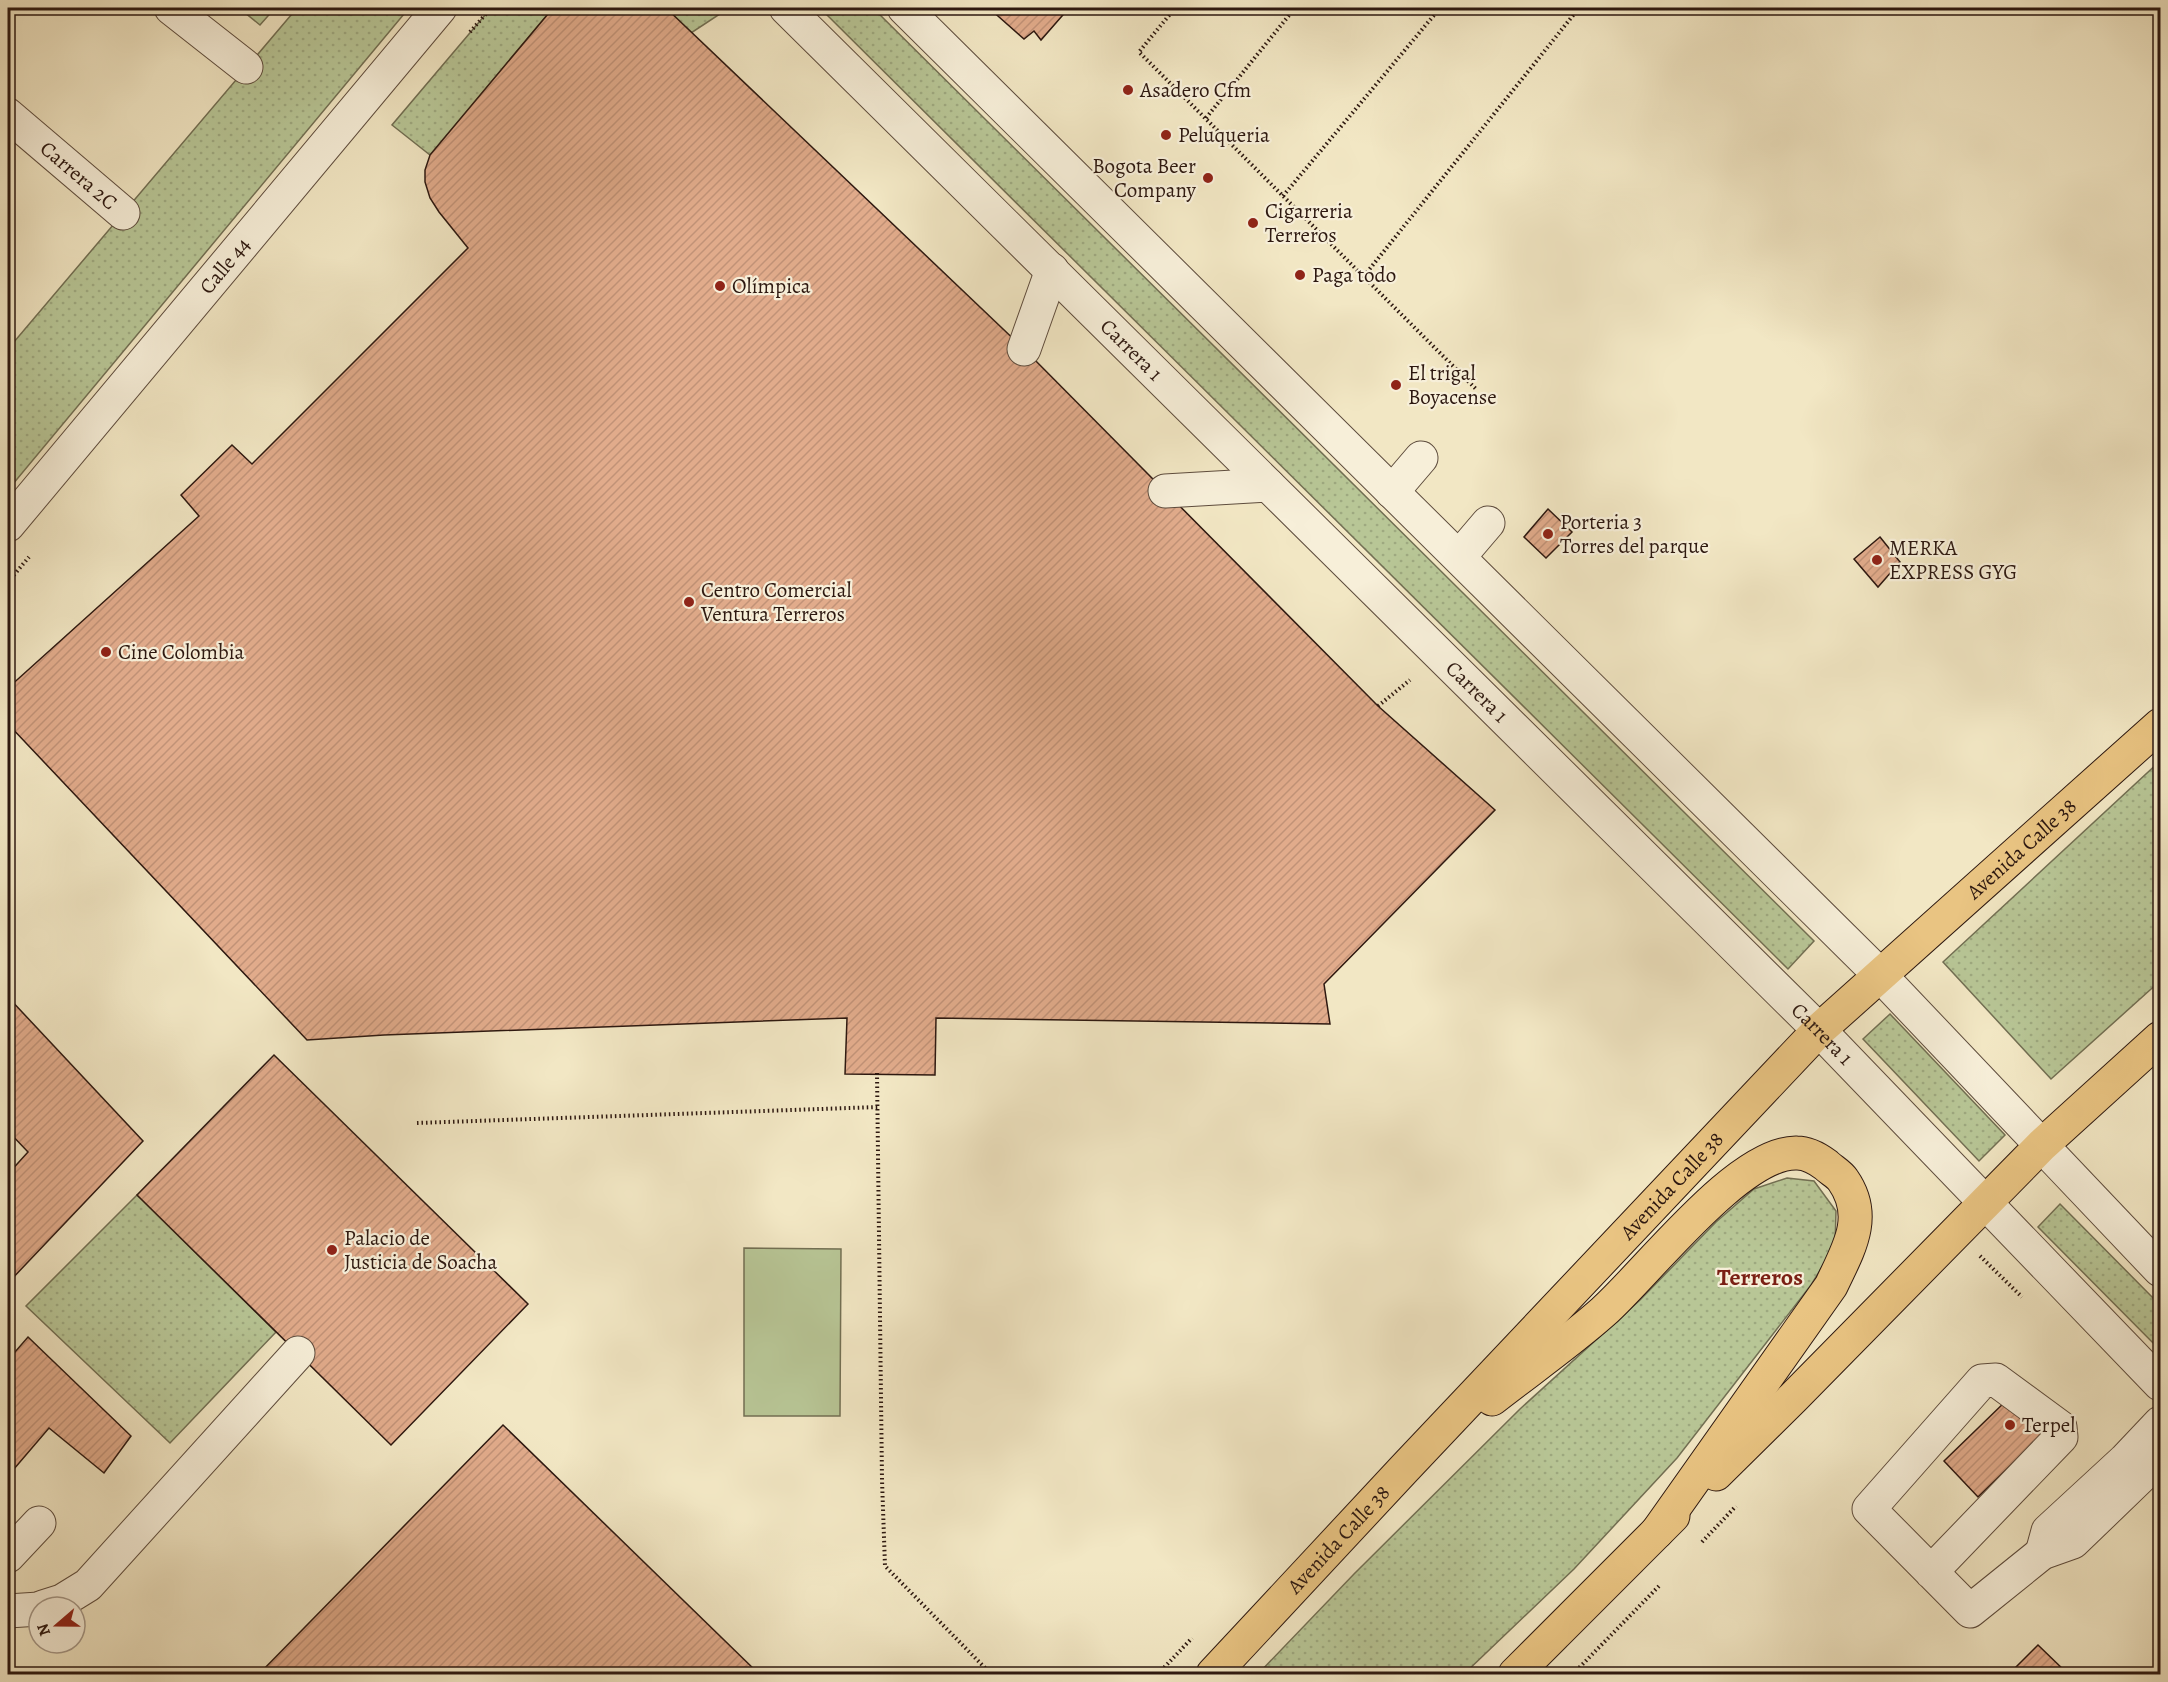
<svg xmlns="http://www.w3.org/2000/svg" width="2168" height="1682" font-family="Alegreya,serif">
	<defs>
		<pattern id="grass-dots" width="8" height="8" patternUnits="userSpaceOnUse" patternTransform="scale(1.5)"><rect width="8" height="8" fill="#b8c696"/><path d="M2 2h.1M6 6h.1" fill="none" stroke="#9ea980" stroke-width="1.8" stroke-linecap="round"/></pattern>
		<pattern id="building-hatch" width="6" height="6" patternUnits="userSpaceOnUse" patternTransform="scale(1.5)"><rect width="6" height="6" fill="#e1ab8b"/><path d="M-1 1l2-2M0 6l6-6M5 7l2-2" fill="none" stroke="#c19277"/></pattern>
	</defs>
	<rect width="100%" height="100%" fill="#f2e7c4"/>
	<filter id="stains"><feTurbulence type="fractalNoise" baseFrequency=".00333" numOctaves="4"/><feColorMatrix values="0 0 0 0 .2 0 0 0 0 .09 0 0 0 0 .02 0 0 0 .5 -.17"/></filter>
	<radialGradient id="worn" r=".72"><stop offset=".6" stop-color="#630" stop-opacity="0"/><stop offset="1" stop-color="#630" stop-opacity=".3"/></radialGradient>
	<path fill="url(#grass-dots)" stroke="#726f53" stroke-width="1.5" d="M297 8H409L8 490V349Z
		M491 8H553L430 155 392 125Z
		M666 8H729L691 33Z
		M820 8H873L1814 941 1788 969Z
		M2160 761V981L2051 1079 1943 962Z
		M1890 1014 2005 1135 1979 1161 1863 1039Z
		M1787 1178 1814 1181 1836 1211 1835 1246 1811 1285 1677 1458 1574 1569 1464 1674H1258L1354 1574 1520 1409 1640 1300 1716 1222 1754 1189Z
		M137 1195 276 1332 170 1443 26 1306Z
		M2060 1204 2160 1305V1350L2038 1227Z"/>
	<path fill="#b8c696" stroke="#726f53" stroke-width="1.5" d="M239 8H275L260 25Z
		M744 1248 841 1249 840 1416H744Z"/>
	<path fill="url(#building-hatch)" stroke="#2d1810" stroke-width="1.5" d="M553 8H666L1024 349 1378 706 1495 810 1324 984 1330 1024 936 1018 935 1075 845 1074 847 1018 384 1035 307 1040 8 724V688L199 516 181 495 232 445 252 464 468 248 439 212 430 198 425 182V170L430 155Z
		M992 8H1069L1041 40 1034 31 1024 39 990 9Z
		M1548 509 1572 532 1546 558 1524 537Z
		M1880 537 1900 562 1878 587 1854 559Z
		M8 997 143 1141 8 1283V1174L28 1152 8 1131Z
		M274 1055 528 1304 391 1445 137 1195Z
		M28 1337 131 1436 104 1473 49 1428 8 1476V1360Z
		M2009 1398 2044 1433 1978 1497 1944 1461Z
		M503 1425 759 1674H259Z
		M2038 1645 2068 1674H2009Z
		M2160 1662V1674H2148Z"/>
	<g fill="none" stroke-linecap="round" stroke-linejoin="round">
		<g stroke="#5e4c3d" stroke-width="35">
			<g id="minor">
				<path d="M171 8 246 67"/>
				<path id="s1" d="M786 8 1819 1030 2160 1384"/>
				<path d="M904 8 1879 974 2160 1270"/>
				<path id="s2" d="M8 115 123 213"/>
				<path d="M1024 349 1052 270"/>
				<path d="M1165 491 1268 485"/>
				<path d="M1392 492 1421 458"/>
				<path id="s3" d="M8 525 440 8"/>
				<path d="M1459 557 1488 523"/>
				<path d="M2042 1553 2048 1531 2125 1460 2160 1423"/>
				<path d="M8 1556 39 1523"/>
				<path d="M1931 1572 2061 1437 2060 1427 1996 1380 1982 1381 1869 1509 1970 1611 2042 1553 2073 1542 2160 1458"/>
				<path d="M43 1607 62 1601 88 1585 298 1353"/>
				<path d="M8 1611 39 1609"/>
			</g>
		</g>
		<g stroke="#2d1810" stroke-width="35">
			<g id="major">
				<path d="M1492 1399C1529 1370 1568 1343 1603 1312 1647 1273 1739 1151 1797 1153 1808 1153 1818 1159 1826 1165 1831 1170 1839 1174 1843 1180 1869 1217 1848 1250 1831 1286L1657 1532"/>
				<path d="M1716 1474 1793 1398 2042 1145 2160 1038"/>
				<path id="s4" d="M1213 1674 1404 1469 1819 1030 2160 725"/>
				<path d="M1515 1674 1673 1516"/>
			</g>
		</g>
		<path stroke="#2d1810" stroke-width="4" stroke-dasharray="1.5 3" stroke-linecap="butt" d="M1175 8 1139 52 1477 390
			M470 32 491 8
			M1206 118 1295 8
			M1283 196 1440 8
			M1364 276 1579 8
			M8 582 29 557
			M1378 706 1410 680
			M877 1073 882 1480 885 1566 991 1674
			M417 1123 878 1107
			M1980 1256 2022 1297
			M1702 1542 1736 1506
			M1158 1674 1192 1638
			M1573 1674 1659 1586"/>
		<use href="#minor" stroke="#f7efd9" stroke-width="33"/>
		<use href="#major" stroke="#e9c482" stroke-width="33"/>
	</g>
	<g fill="#8f2418" stroke="#f7efd9" stroke-width="2">
		<circle cx="1128" cy="90" r="6"/>
		<circle cx="1166" cy="135" r="6"/>
		<circle cx="1208" cy="178" r="6"/>
		<circle cx="1253" cy="223" r="6"/>
		<circle cx="1300" cy="275" r="6"/>
		<circle cx="720" cy="286" r="6"/>
		<circle cx="1396" cy="385" r="6"/>
		<circle cx="1548" cy="534" r="6"/>
		<circle cx="1877" cy="560" r="6"/>
		<circle cx="689" cy="602" r="6"/>
		<circle cx="106" cy="652" r="6"/>
		<circle cx="332" cy="1250" r="6"/>
		<circle cx="2010" cy="1425" r="6"/>
	</g>
	<g text-anchor="middle" dominant-baseline="central" stroke-width="4.5" stroke-linejoin="round" paint-order="stroke">
		<g font-size="21" fill="#2d1810" stroke="#f7efd9" text-anchor="start">
			<text x="1140" y="90">Asadero Cfm</text>
			<text x="1178" y="135">Peluqueria</text>
			<text x="1196" y="166" text-anchor="end">Bogota Beer<tspan x="1196" dy="24">Company</tspan></text>
			<text x="1265" y="211">Cigarreria<tspan x="1265" dy="24">Terreros</tspan></text>
			<text x="1312" y="275">Paga todo</text>
			<text x="732" y="286">Olímpica</text>
			<text x="1408" y="373">El trigal<tspan x="1408" dy="24">Boyacense</tspan></text>
			<text x="1560" y="522">Porteria 3<tspan x="1560" dy="24">Torres del parque</tspan></text>
			<text x="1889" y="548">MERKA<tspan x="1889" dy="24">EXPRESS GYG</tspan></text>
			<text x="701" y="590">Centro Comercial<tspan x="701" dy="24">Ventura Terreros</tspan></text>
			<text x="118" y="652">Cine Colombia</text>
			<text x="344" y="1238">Palacio de<tspan x="344" dy="24">Justicia de Soacha</tspan></text>
			<text x="2022" y="1425">Terpel</text>
		</g>
		<g font-size="21" fill="#2d1810" stroke="#f7efd9">
			<text stroke="none"><textPath href="#s2" startOffset="93">Carrera 2C</textPath></text>
			<text stroke="none"><textPath href="#s3" startOffset="338">Calle 44</textPath></text>
			<text stroke="none"><textPath href="#s1" startOffset="486">Carrera 1</textPath></text>
			<text stroke="none"><textPath href="#s1" startOffset="972">Carrera 1</textPath></text>
			<text stroke="none"><textPath href="#s4" startOffset="1156">Avenida Calle 38</textPath></text>
			<text stroke="none"><textPath href="#s1" startOffset="1458">Carrera 1</textPath></text>
			<text stroke="none"><textPath href="#s4" startOffset="670">Avenida Calle 38</textPath></text>
			<text stroke="none"><textPath href="#s4" startOffset="184">Avenida Calle 38</textPath></text>
		</g>
		<g font-size="24" font-weight="bold" fill="#7a1f14" stroke="#f7efd9">
			<text x="1760" y="1277">Terreros</text>
		</g>
	</g>
	<rect width="2168" height="1682" fill="none" stroke="#f2e7c4" stroke-width="30"/>
	<rect x="9" y="9" width="2150" height="1664" fill="none" stroke="#2d1810" stroke-width="3"/>
	<rect x="15" y="15" width="2138" height="1652" fill="none" stroke="#2d1810" stroke-width="1.5"/>
	<g transform="translate(57 1625) rotate(250)"><circle r="28" fill="#f7efd9" stroke="#a69989" stroke-width="1.5"/>
	<path d="M0-4.5L10 22L0 15L-10 22Z" fill="#8f2418"/>
	<text y="-9" font-size="16" font-weight="bold" text-anchor="middle" fill="#2d1810">N</text>
	</g>
	<rect width="100%" height="100%" filter="url(#stains)"/>
	<rect width="100%" height="100%" fill="url(#worn)"/>
</svg>
